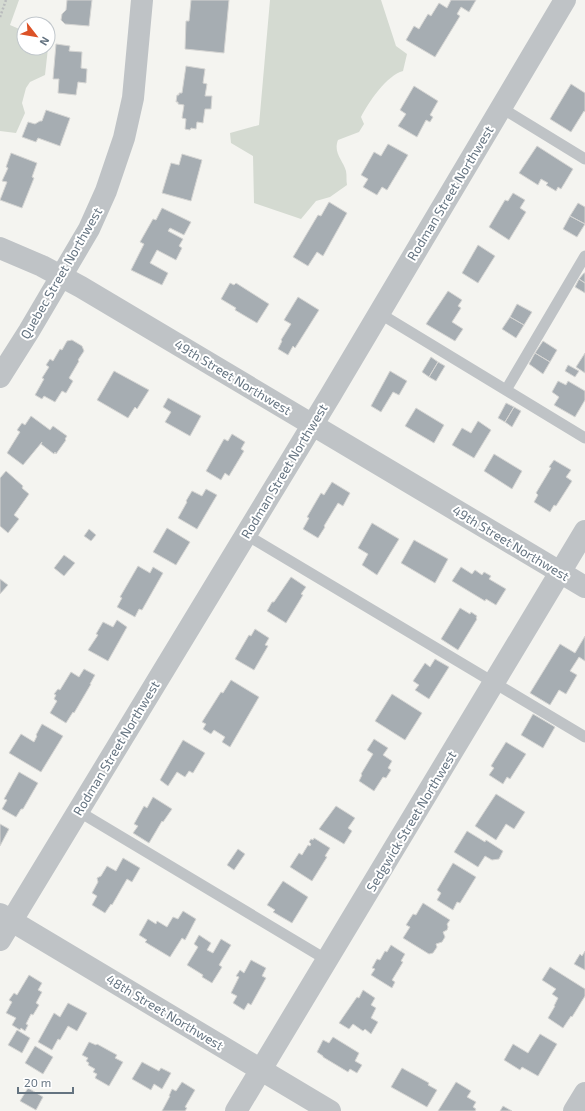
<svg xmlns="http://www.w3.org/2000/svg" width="585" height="1111" font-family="'Exo 2',sans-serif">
	<rect width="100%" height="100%" fill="#f4f4f0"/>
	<path fill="#d4dad1" d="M0 0H19L10 25 24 31V48H48L45 75 30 82 26 88 22 103 25 113 16 133 0 131Z
		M270 0H381L396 46 407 54 403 71C387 75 368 103 361 117L364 124 359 132 338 140C333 153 343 160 346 171 347 176 346 180 347 185L330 197 316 201 301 219 254 203 253 156 231 143 230 133 259 125Z"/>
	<path fill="#a6adb2" stroke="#d5d5d3" d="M67 0H92L89 26 65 24 61 20 62 14 66 10Z
		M191 0H229L224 53 185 49 186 21H189Z
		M451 0H476L469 12 461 7 457 14 460 16 435 57 406 40 414 26 419 29 428 14 431 16 439 3 447 8Z
		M56 44 70 46 69 51 82 52 81 68 87 69 86 83 78 82 76 95 58 93 59 79H53Z
		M186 66 205 69 203 83 207 84 205 96H212L211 109H205L203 123 197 122 196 129 191 128 190 130 185 129 186 119 182 118 184 105 178 104V102H176L177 95H179V93H182Z
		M571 84 585 93V112L584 111 571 132 550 119Z
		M414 86 438 101 430 115 433 117 430 122 426 120 417 137 398 126 406 114 400 110Z
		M46 110 70 118 60 146 38 138 36 142 22 137 28 122 35 124 40 121H42Z
		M388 144 408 155 387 190 382 187 377 195 363 187 368 179 361 175 374 152 381 156Z
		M537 146 573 169 561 189 558 187 556 191 546 185 548 183 541 179 538 185 519 173Z
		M11 153 37 163 32 177 34 178 22 208 0 200 7 182 2 181 8 168 6 167Z
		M182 154 202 160 191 201 162 193 171 163 179 165Z
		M513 193 525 200 520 208 526 212 509 240 489 227 505 200 508 201Z
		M329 202 347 213 323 256 317 252 308 266 293 257 318 215 321 216Z
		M578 203 585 207V224L570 216Z
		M162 208 191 222 184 235 170 228 168 231 183 239 179 246 182 248 176 260 157 250 150 263 168 273 162 285 131 270 144 244 140 242 153 219 156 220Z
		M570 216 585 224 577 237 563 229Z
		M478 245 495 256 478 283 462 273Z
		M584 273H585V283L579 279Z
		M579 279 585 283V293L575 287Z
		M230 283 234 285 236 283 269 304 257 323 235 310 236 308 221 299Z
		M448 291 462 300 458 306 461 308 452 322 463 329 455 341 426 324Z
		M298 297 319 310 295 348 293 346 288 355 278 349 282 341 281 340 291 324 284 320Z
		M517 304 532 312 524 325 510 317Z
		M510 317 524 325 516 338 502 329Z
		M72 340 82 346 84 351 78 360 79 361 69 378 73 381 66 393 62 391 55 402 44 396 42 399 35 395 44 379 42 378 49 367 46 365 50 359 53 361 60 349 62 350 67 341Z
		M543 341 557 350 550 362 535 353Z
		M535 353 550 362 543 374 529 364Z
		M585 353V373L576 367Z
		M431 357 438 362 429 377 422 372Z
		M438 362 445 366 436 381 429 377Z
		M568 365 579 371 575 377 565 371Z
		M114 371 149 390 137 409 135 407 128 418 97 400Z
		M390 371 407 381 399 395 393 392 381 412 371 406Z
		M558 381 566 385 568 381 585 391V400L575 417 554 405 559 397 552 392Z
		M168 398 201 416 190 436 165 422 171 412 163 407Z
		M506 403 514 407 505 422 498 418Z
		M514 407 521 411 512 427 505 422Z
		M416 408 444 425 434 443 405 426Z
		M31 416 50 430 53 426 67 436 65 439 66 440 56 454 55 452 54 454 41 444 42 442 23 465 7 453 20 432 17 430 22 423 25 425Z
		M478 421 491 430 474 458 452 445 462 428 471 433Z
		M232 434 245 442 241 449 244 451 229 476 225 473 221 480 206 471 224 439 228 441Z
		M494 454 522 471 512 489 484 471Z
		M554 460 571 470 566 477 572 481 556 506 554 505 550 512 534 502 538 495 536 493 551 468 549 467Z
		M6 471 23 486 22 488 29 494 14 515 19 519 8 533 0 526V478Z
		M332 482 350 493 343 506 338 503 324 526 325 527 318 538 303 529 309 518 307 517 321 493 324 495Z
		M206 489 217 495 197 529 178 518 187 502 186 501 192 491 202 496Z
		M372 523 399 539 377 575 362 565 368 554 358 548Z
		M167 528 190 542 176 565 153 552Z
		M89 529 96 535 91 541 84 536Z
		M414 540 448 559 435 583 401 563Z
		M64 555 75 563 64 576 54 568Z
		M138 566 150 573 153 567 163 573 142 610 139 609 135 617 117 607 122 598 120 597Z
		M461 567 472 574 475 570 482 575 484 572 491 576 489 579 506 589 496 605 486 599 485 601 452 581Z
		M291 577 306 587 301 594 303 595 286 623 267 611 272 602H274Z
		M0 579 8 585 0 594Z
		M460 608 470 614 471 612 477 616 476 618 477 619 458 650 441 639Z
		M117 620 127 627 108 661 88 650 98 635 96 634 103 622 113 627Z
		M255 629 269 638 265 645 268 646 254 670 235 659 249 635 251 636Z
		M585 636V661L579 657 570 671 577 675 566 694 559 690 550 705 530 693 560 644 575 653Z
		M435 659 449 667 429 699 415 690 419 685 413 681 425 663 430 667Z
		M84 669 95 675 90 684H91L74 713 73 712 66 723 50 713 57 701 54 699 56 695 54 694 58 689 60 690 71 672 79 677Z
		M231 680 259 697 230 747 222 742 225 737 214 730 211 734 203 729 206 724 202 722 221 692 223 693Z
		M392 694 422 713 405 740 375 721Z
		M533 714 555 727 543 748 521 735Z
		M42 724 63 736 41 772 9 753 21 734 34 742 37 736 36 735Z
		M374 739 388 748 383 755 392 761 388 768 391 770 386 778 383 777 374 791 359 781 362 775 361 774 373 754 367 750Z
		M183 740 205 753 193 773 189 771 185 777 177 772 168 786 160 780Z
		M506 742 526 754 510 779 507 777 503 784 489 775 494 768 491 766Z
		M19 772 38 783 23 809H21L16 817 2 809 7 800 4 799Z
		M496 794 525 812 514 829 506 824 496 840 475 826Z
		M153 797 172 809 163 822 162 821 149 843 133 833 138 826 134 824 144 806 147 808Z
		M336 806 355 818 348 828 352 831 344 844 319 829Z
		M0 824 9 829 0 846Z
		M467 831 485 842 486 840 503 851 499 859 492 860 485 856 478 867 454 852Z
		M314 838 330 848 325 856 327 857 312 881 290 867 299 853 302 855 308 845 310 846 311 844 309 842 311 839 313 840Z
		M238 849 245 854 234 870 227 865Z
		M123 858 140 868 132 882 127 879 112 905 111 904 105 913 92 905 97 896 92 893 98 882 97 878 101 876 107 866 116 871Z
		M453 863 476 877 460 903 457 902 453 910 437 900 441 893 437 890Z
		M283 881 308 897 292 923 273 912 275 910 267 905Z
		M423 903 450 920 447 924 448 927 447 930 443 932 445 937 442 942 436 944 437 947 433 953 429 954 403 938 410 927 406 925 413 914 416 915Z
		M183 911 196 919 185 940 182 938 170 957 145 942 147 940 139 935 148 919 156 924 157 921 167 927 173 917 178 919Z
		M199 935 211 943 207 950 213 953 221 939 231 945 219 965 222 967 212 983 202 977 203 975 187 965 198 947 194 944Z
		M391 945 405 954 401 961 403 962 392 980 395 982 392 988 371 975 375 969 372 968 377 959 380 960 385 951 387 952Z
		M585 951V970L574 964 580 954 582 956Z
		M251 960 266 968 262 976 266 978 251 1005 248 1003 244 1010 233 1003 237 996 231 993 239 977 236 976 240 970 244 973Z
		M550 967 585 989V996L572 1017 571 1016 563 1028 548 1018 555 1006H554L558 998 552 994 556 989 542 980Z
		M29 975 42 983 38 990 42 992 36 1003 39 1005 33 1015 31 1014 26 1024 28 1025 25 1031 21 1028 20 1030 12 1025 16 1018 6 1013 12 1002 9 1000 14 993 17 995Z
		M363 990 375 998 371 1005 376 1008 371 1018 378 1022 371 1034 365 1029 363 1031 353 1024 349 1029 339 1023 357 997 359 998Z
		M68 1003 87 1013 77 1031 68 1026 60 1040 58 1039 52 1050 38 1042 54 1013 60 1017Z
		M17 1030 30 1038 22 1053 8 1045Z
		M540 1034 557 1044 538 1076 522 1067 520 1070 504 1060 513 1044 528 1053Z
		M333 1037 359 1053 355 1061 362 1065 357 1073 350 1069 348 1072 323 1057V1056L317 1052 323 1040 329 1043Z
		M89 1042 96 1045 97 1044 117 1055 115 1058 123 1062 109 1086 95 1078 97 1074 93 1072 95 1069 88 1065 89 1063 86 1061 88 1058 82 1055Z
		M35 1046 53 1057 43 1074 25 1063Z
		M142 1062 159 1071 161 1068 171 1073 162 1089 154 1084 151 1090 132 1079Z
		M402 1068 429 1083 428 1085 437 1090 427 1107 391 1087Z
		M182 1082 195 1090 185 1107 187 1108 185 1111H162L170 1096H169L172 1089 176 1091Z
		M456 1082 471 1091 467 1097 476 1102 473 1107 476 1109 475 1111H438Z
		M28 1088 43 1097 36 1110 20 1101Z
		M503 1106 512 1111H500Z"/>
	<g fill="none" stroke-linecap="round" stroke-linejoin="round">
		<path stroke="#b9bbbd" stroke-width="2.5" stroke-dasharray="2 2" stroke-linecap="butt" d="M0 17 6 0"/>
		<path stroke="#bfc3c6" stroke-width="11" d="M500 107 585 159
			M379 313 585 438
			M506 390 585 256
			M245 534 585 737
			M78 811 327 960"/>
		<path stroke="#bfc3c6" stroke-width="22" d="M0 248 42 266 81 287 585 587
			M0 377 29 331 89 229 106 191 124 138 133 98 142 0
			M0 914 330 1111
			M0 940 330 396 565 0
			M236 1111 585 531
			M574 1111 585 1093"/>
	</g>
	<g text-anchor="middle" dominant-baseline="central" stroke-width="4" stroke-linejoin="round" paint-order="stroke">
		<g font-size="13" fill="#647380" stroke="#fff">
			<text transform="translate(450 193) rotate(-59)">Rodman Street Northwest</text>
			<text transform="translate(61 273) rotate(-60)">Quebec Street Northwest</text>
			<text transform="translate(233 377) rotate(31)">49th Street Northwest</text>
			<text transform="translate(284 471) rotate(-59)">Rodman Street Northwest</text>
			<text transform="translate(511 543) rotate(31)">49th Street Northwest</text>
			<text transform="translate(116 748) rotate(-59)">Rodman Street Northwest</text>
			<text transform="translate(411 821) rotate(-59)">Sedgwick Street Northwest</text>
			<text transform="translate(165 1012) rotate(31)">48th Street Northwest</text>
		</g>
	</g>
	<g transform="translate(36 36) rotate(121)"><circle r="19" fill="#ffffff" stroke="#c1c7cc"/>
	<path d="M0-3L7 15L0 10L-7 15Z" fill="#dc5227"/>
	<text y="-6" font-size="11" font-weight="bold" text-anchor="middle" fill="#647380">N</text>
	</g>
	<path d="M18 1087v6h55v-6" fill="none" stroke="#647380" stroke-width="2"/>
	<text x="24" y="1087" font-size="12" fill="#647380" stroke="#ffffff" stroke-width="3" paint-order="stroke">20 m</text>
</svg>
